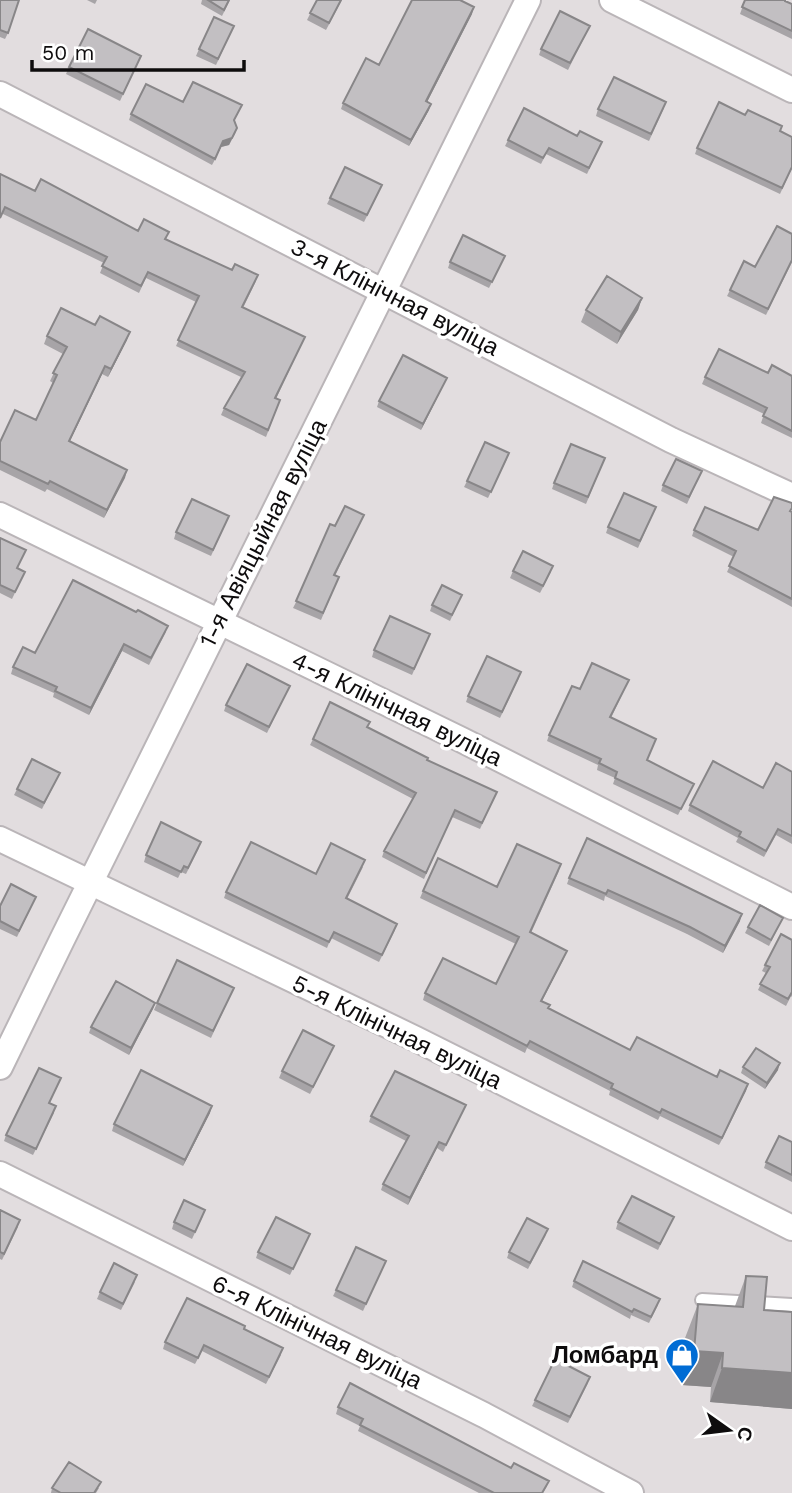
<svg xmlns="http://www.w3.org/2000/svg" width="792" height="1493" font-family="'Work Sans',sans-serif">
	<rect width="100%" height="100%" fill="#e2dddf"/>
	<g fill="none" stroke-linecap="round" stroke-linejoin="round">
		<g stroke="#bab5b8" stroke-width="16">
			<path id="lane" d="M702 1300 792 1305"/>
		</g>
		<g stroke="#bab5b8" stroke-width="28">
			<path id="street" d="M612 0 792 90
				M0 94 671 440 792 496
				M0 515 462 740 792 907
				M0 839 416 1039 792 1228
				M0 1067C173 710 354 357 528 0
				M0 1174 484 1415 631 1493"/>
		</g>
		<use href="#lane" stroke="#fff" stroke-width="12"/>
		<use href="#street" stroke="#fff" stroke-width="24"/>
	</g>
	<path fill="#a7a4a7" d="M0 0 8 33 5 39 0 37Z
		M87 0H97L95 4Z
		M202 0H230L222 16 201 4Z
		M317 0H342L326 30 307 20Z
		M745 0 785 1 792 4V39L740 14Z
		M472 14 427 102 429 110 409 146 341 109 343 103 379 65Z
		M590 26 568 70 539 55 541 49Z
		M231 33 216 65 196 56 199 49Z
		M141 56 120 101 66 74 69 67Z
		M183 102 239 111 234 121 237 128 235 134 229 145 221 147 212 165 129 120 131 114Z
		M664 108 649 141 596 116 598 109Z
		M745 115 780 131 792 168 780 194 695 154 697 148Z
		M577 136 602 142 587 174 546 154 541 164 505 146 508 140Z
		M0 174 35 191 138 231 166 239 256 281 243 308 305 337 276 399 280 400 266 437 221 415 224 408 241 377 176 346 196 302 146 278 139 293 100 273 104 263 3 214Z
		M379 192 364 222 327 204 330 198Z
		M505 256 489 288 448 268 450 262Z
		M792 262 766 315 727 296 730 290 755 267Z
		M642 298 638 310 617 344 581 322 586 310Z
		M95 325 127 340 108 377 102 374 70 441 127 470 104 518 47 489 45 492 0 470V442L36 420 53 383 50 381 63 354 44 344 47 336Z
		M768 373 792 376V438L761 423 764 414 702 384 705 377Z
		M447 378 421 430 377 407 379 401Z
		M605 458 586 504 552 489 554 483Z
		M507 459 488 498 464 487 467 481Z
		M702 471 687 504 661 491 663 485Z
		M792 503 791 512H792V607L727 572 734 557 692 536 694 530H758Z
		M653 514 638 548 606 533 608 527Z
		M364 515 335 576 339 577 321 620 293 608 335 526Z
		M229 516 211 556 174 539 176 532Z
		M0 538 23 556 17 568 25 572 12 599 0 593Z
		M513 571 551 572 540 593 510 578Z
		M462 595 450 621 430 611 432 605Z
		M166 632 149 665 122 651 89 715 53 697 54 693 11 674 13 667 35 653Z
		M430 634 412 675 372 657 374 650Z
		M519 678 500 718 466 702 468 696Z
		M629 680 611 718 656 739 647 760 694 784 678 815 613 784 615 778 597 770 598 765 547 741 549 735 580 689Z
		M290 686 267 733 224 711 226 705Z
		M368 727 427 760 497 792 480 829 452 817 424 879 382 857 384 851 413 799 310 745 313 739Z
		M792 772V844L776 835 764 857 736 842 738 838 688 811 690 805 763 788Z
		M57 779 42 809 14 795 17 789Z
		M199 848 186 874 181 872 178 878 144 862 146 855Z
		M363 867 347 899 395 930 379 962 331 938 327 948 224 898 226 892 316 874Z
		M559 871 531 933 564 958 542 1001 548 1008 630 1050 717 1077 748 1084 719 1145 660 1116 658 1120 609 1095 610 1091 527 1048 525 1053 423 1000 425 993 496 984 516 944 420 898 423 891 497 887Z
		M569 878 740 921 723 953 687 934 605 896 604 901 567 884Z
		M36 897 17 937 0 929V906Z
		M783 918 769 946 745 933 748 927Z
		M792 940V997L791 996 786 1006 758 990 766 973 762 971 765 965Z
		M234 988 211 1038 154 1010 157 1003Z
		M155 1003 129 1055 89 1033 91 1027Z
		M331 1053 310 1094 279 1078 282 1071Z
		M743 1067 778 1070 765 1089 741 1073Z
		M58 1085 49 1103 54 1113 33 1155 4 1141 6 1135Z
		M466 1105 443 1152 437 1148 408 1205 381 1190 383 1184 406 1141 369 1122 371 1116Z
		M210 1113 183 1166 112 1131 114 1124Z
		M792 1142V1182L764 1168 766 1162Z
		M0 1210 18 1227 2 1260 0 1259Z
		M203 1216 192 1239 172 1229 174 1222Z
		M674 1217 658 1250 616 1229 618 1222Z
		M546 1235 528 1269 507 1258 509 1252Z
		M307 1240 290 1275 256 1258 258 1252Z
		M386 1261 363 1311 333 1296 336 1290Z
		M746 1276 764 1310 792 1312V1409L710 1402 711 1387 682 1385 685 1338 698 1304 735 1306Z
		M574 1281 658 1305 649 1323 631 1315 630 1319 572 1287Z
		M135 1282 121 1310 97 1299 100 1292Z
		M244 1329 281 1355 266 1384 202 1351 195 1364 163 1349 165 1342Z
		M588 1383 568 1423 532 1406 535 1400Z
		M338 1407 549 1481 546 1488 543 1493H479L358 1431 360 1426 336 1414Z
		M52 1488H99L96 1493H51Z"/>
	<path fill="#888688" d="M474 7 472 14 424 108 426 101Z
		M431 104 429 110 409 146 411 140Z
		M237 128 229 145 221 147 212 165 223 141Z
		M642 298 638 310 617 344 621 332Z
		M130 332 127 340 108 377 111 369Z
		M105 366 102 374 66 449 69 441Z
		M447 378 421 430 423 424Z
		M127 470 125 478 104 518 107 510Z
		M124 644 122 651 89 715 91 708Z
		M742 914 740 921 723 953 725 946Z
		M567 951 564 958 538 1008 541 1001Z
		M155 1003 153 1009 129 1055 131 1048Z
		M780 1063 778 1070 765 1089 767 1083Z
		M748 1084 746 1091 719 1145 722 1138Z
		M212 1106 210 1113 183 1166 185 1160Z
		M439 1142 437 1148 408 1205 410 1198Z
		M694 1351 723 1353 711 1387 682 1385Z
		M722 1368 792 1373V1409L710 1402Z"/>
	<path fill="#c2bfc2" stroke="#888688" stroke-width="2" d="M0 0H19L8 33 0 30Z
		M208 0H229L224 10Z
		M317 0H341L329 23 310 13Z
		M412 0H460L474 7 426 101 431 104 411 140 343 103 366 58 379 65Z
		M745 0H785V1L792 4V31L742 7Z
		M560 11 590 26 570 63 541 49Z
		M214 17 234 26 218 59 199 49Z
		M88 29 141 56 123 94 69 67Z
		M614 77 666 102 651 134 598 109Z
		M193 82 242 105 234 120 237 128 232 138 223 141 215 159 131 114 146 84 183 102Z
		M719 102 745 115 748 110 782 126 780 131 792 137V167L782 188 697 148Z
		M524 108 577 136 580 131 602 142 589 168 549 148 543 158 508 140Z
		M345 167 382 185 367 215 330 198Z
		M0 174 35 191 41 179 138 231 144 219 169 232 165 239 232 270 235 264 258 275 242 307 305 337 275 398 280 400 268 430 224 408 245 372 178 340 199 296 148 272 141 286 102 266 107 257 5 207 0 218Z
		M777 226 792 234V260L768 309 730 290 744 261 755 267Z
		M463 235 505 256 492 282 450 262Z
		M607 276 642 298 621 332 586 310Z
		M61 308 95 325 100 316 130 332 111 369 105 366 69 441 127 470 107 510 50 481 48 484 0 461V442L15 410 36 420 57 375 53 373 67 347 47 336Z
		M719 349 768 373 772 365 792 376V431L763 416 767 408 705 377Z
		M403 355 447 378 423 424 379 401Z
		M485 442 509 453 491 492 467 481Z
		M571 444 605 458 588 497 554 483Z
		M676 459 702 471 689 497 663 485Z
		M624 493 656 507 640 541 608 527Z
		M774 497 792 503V508L790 511 792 512V599L729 566 736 551 694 530 705 507 758 530Z
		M192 499 229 516 213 550 176 532Z
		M345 506 364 515 334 575 339 577 323 613 296 601 330 524 335 526Z
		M0 538 26 550 17 568 25 572 15 592 0 585Z
		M523 551 553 566 543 586 513 571Z
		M73 580 136 612 138 610 168 626 151 658 124 644 91 708 55 691 57 687 13 667 23 647 35 653Z
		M442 585 462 595 452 615 432 605Z
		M390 616 430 634 414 669 374 650Z
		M487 656 521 672 502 712 468 696Z
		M592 663 629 680 610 717 656 739 647 760 694 784 681 809 615 778 617 772 599 763 601 759 549 735 572 686 580 689Z
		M247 664 290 686 269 727 226 705Z
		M330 702 370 722 367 727 428 758 427 760 497 792 482 823 455 810 426 873 384 851 416 793 313 739Z
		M32 759 60 773 44 803 17 789Z
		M713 761 763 788 776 763 792 772V836L778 829 766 851 739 836 741 832 690 805Z
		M161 822 201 842 188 868 184 866 181 872 146 855Z
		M587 838 742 914 725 946 690 927 608 890 606 894 569 878Z
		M251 842 316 874 331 843 365 860 346 898 397 924 382 955 334 932 329 942 226 892Z
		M517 844 561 864 530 932 567 951 541 1001 550 1005 548 1008 630 1050 637 1037 717 1077 720 1070 748 1084 722 1138 662 1109 660 1113 611 1088 613 1084 530 1041 527 1046 425 993 443 958 496 984 519 937 423 891 438 858 497 887Z
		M11 884 36 897 19 931 0 921V906Z
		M760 905 783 918 771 940 748 927Z
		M781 934 792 940V992L788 999 760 984 770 967 765 965Z
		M177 960 234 988 213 1031 157 1003Z
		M116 981 155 1003 131 1048 91 1027Z
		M303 1030 334 1046 313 1087 282 1071Z
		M756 1048 780 1063 767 1083 743 1067Z
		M39 1068 61 1078 49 1103 56 1106 36 1149 6 1135Z
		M141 1070 212 1106 185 1160 114 1124Z
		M395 1071 466 1105 446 1145 439 1142 410 1198 383 1184 409 1136 371 1116Z
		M779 1136 792 1142V1175L766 1162Z
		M632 1196 674 1217 660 1244 618 1222Z
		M184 1200 205 1210 195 1232 174 1222Z
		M0 1210 20 1220 4 1254 0 1252Z
		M276 1217 310 1234 293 1269 258 1252Z
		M527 1218 548 1229 530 1263 509 1252Z
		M356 1247 386 1261 366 1304 336 1290Z
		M583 1261 660 1299 651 1317 634 1309 632 1312 574 1281Z
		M114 1263 137 1275 123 1304 100 1292Z
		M746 1276 767 1277 764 1310 792 1312V1373L722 1368 723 1353 694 1351 698 1304 743 1307Z
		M187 1298 245 1326 244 1329 283 1348 269 1377 204 1345 198 1358 165 1342Z
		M555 1359 590 1377 570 1417 535 1400Z
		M350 1383 511 1468 514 1463 549 1481 542 1493H494L360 1425 363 1419 338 1407Z
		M69 1462 101 1482 94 1493H61L52 1488Z"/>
	<defs>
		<g id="shop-pin" transform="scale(1.75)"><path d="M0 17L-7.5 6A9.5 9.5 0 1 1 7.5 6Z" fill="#006cd4" stroke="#fff"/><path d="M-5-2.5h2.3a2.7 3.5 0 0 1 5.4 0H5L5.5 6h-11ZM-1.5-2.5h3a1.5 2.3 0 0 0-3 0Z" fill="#fff"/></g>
	</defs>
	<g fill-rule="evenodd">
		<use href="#shop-pin" x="682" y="1355"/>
	</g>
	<g text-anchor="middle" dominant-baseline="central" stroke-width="7" stroke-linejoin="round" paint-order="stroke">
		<g font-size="24" fill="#0e0c0d" stroke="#fff">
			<text transform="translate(395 297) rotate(27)">3-я Клінічная вуліца</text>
			<text transform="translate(263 533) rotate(-63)">1-я Авіяцыйная вуліца</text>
			<text transform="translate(397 709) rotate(26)">4-я Клінічная вуліца</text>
			<text transform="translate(397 1032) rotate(26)">5-я Клінічная вуліца</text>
			<text transform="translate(317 1332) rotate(26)">6-я Клінічная вуліца</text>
		</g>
		<g font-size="24" font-weight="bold" fill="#0e0c0d" stroke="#fff" text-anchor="end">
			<text x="658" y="1355">Ломбард</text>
		</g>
	</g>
	<g transform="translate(729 1430) rotate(104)" stroke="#ffffff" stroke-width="5" paint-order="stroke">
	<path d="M0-5L12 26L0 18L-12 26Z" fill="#0e0c0d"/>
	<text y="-10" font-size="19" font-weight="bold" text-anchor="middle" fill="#0e0c0d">С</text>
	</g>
	<path d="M32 60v10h212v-10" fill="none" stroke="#0e0c0d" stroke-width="3.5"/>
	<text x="42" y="60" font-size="21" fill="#0e0c0d" stroke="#ffffff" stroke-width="5" paint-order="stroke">50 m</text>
</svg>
